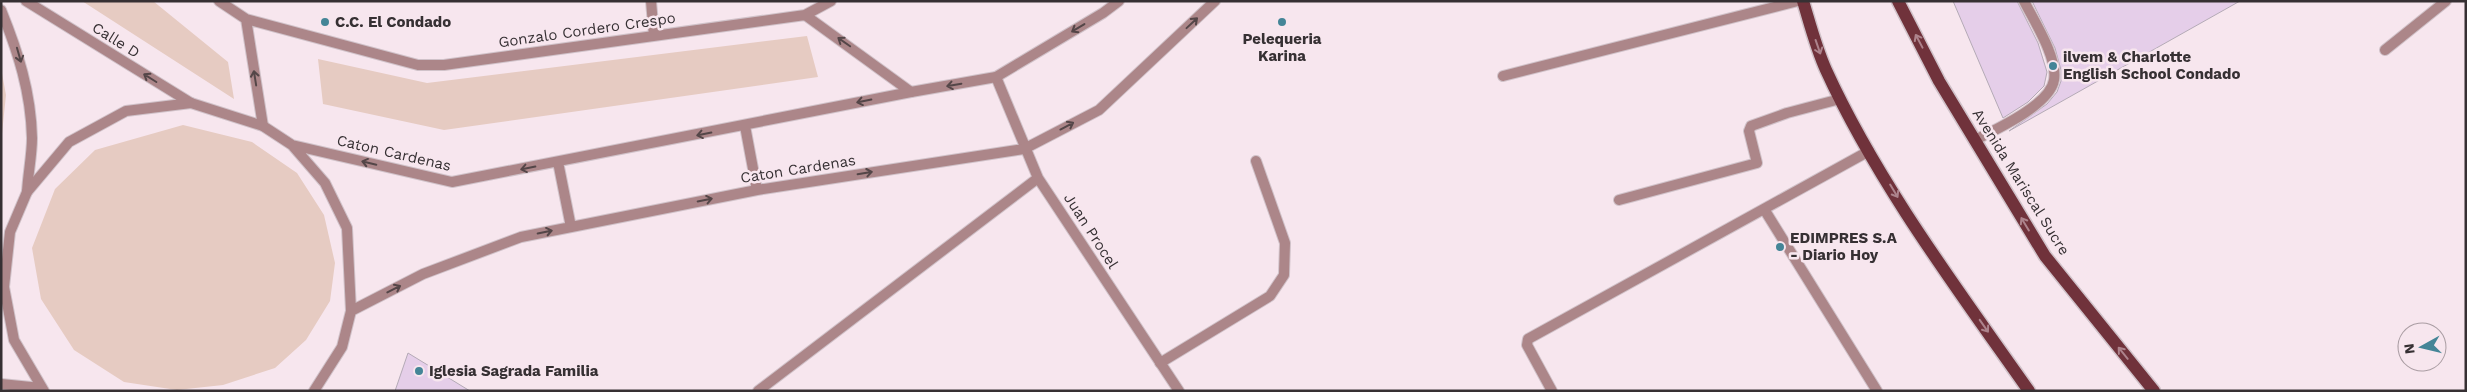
<svg xmlns="http://www.w3.org/2000/svg" width="2467" height="392" font-family="'Work Sans',sans-serif">
	<rect width="100%" height="100%" fill="#f7e6ee"/>
	<path fill="#e6cbc2" d="M82 1H153L228 62 234 99Z
		M807 36 818 77 444 130 323 104 318 59 427 83Z
		M1 68 6 95 1 143Z
		M183 125 252 142 297 173 324 215 335 263 330 301 306 340 275 368 223 385 177 390 124 382 74 350 41 299 32 248 55 189 95 150Z"/>
	<path fill="#e5cee9" stroke="#b4aab6" d="M1953 1H2017L2038 43 2047 72 2044 86 2028 102 2003 118Z
		M2032 1H2240L2009 131 2047 104 2057 92 2061 81V70L2055 48Z
		M408 353 470 391H395Z"/>
	<g fill="none" stroke-linecap="round" stroke-linejoin="round">
		<g stroke="#d0c2c9" stroke-width="12">
			<path id="service" d="M2385 50 2446 1
				M1503 76 1798 1
				M1975 140C1995 130 2050 105 2054 80 2058 58 2034 21 2024 1
				M1619 200 1757 163 1749 131 1751 126 1787 113 1840 99
				M1764 209 1877 391
				M1160 363 1270 296 1284 275 1285 243 1256 161
				M1552 391 1527 345 1528 339 1869 151"/>
		</g>
		<g stroke="#d0c2c9" stroke-width="12">
			<path id="minor" d="M26 1 191 103
				M219 1 246 19 418 65H444L805 15 831 1
				M651 1 654 36
				M1 10C18 52 31 92 32 138 32 155 28 174 27 192
				M805 15 911 92
				M246 19 263 126
				M996 77 1038 178 1179 391
				M758 391 1038 178"/>
		</g>
		<g stroke="#d0c2c9" stroke-width="12">
			<path id="tertiary" d="M745 126 757 190
				M292 145 452 182 911 92 996 77 1103 13 1119 1
				M558 162 571 227
				M351 311 423 274 521 237 757 190 1024 149 1099 110 1215 1
				M1 384 41 388
				M44 391 14 340 4 287 10 232 27 192 69 142 126 111 191 103 263 126 292 145 325 183 347 228 351 311 342 347 314 391"/>
		</g>
		<g stroke="#d0c2c9" stroke-width="15">
			<path id="primary" d="M1803 1C1810 24 1816 48 1826 70 1877 182 1958 290 2029 391
				M1898 1 1939 81 2045 256 2154 391"/>
		</g>
		<use href="#service" stroke="#ac8689" stroke-width="10"/>
		<use href="#minor" stroke="#ac8689" stroke-width="10"/>
		<use href="#tertiary" stroke="#ac8689" stroke-width="10"/>
		<use href="#primary" stroke="#70323b" stroke-width="12"/>
	</g>
	<defs><path id="oneway-shaft" d="M-6 0H5M1.5-3L5.5 0L1.5 3" fill="none" stroke-width="1.6" stroke-linecap="round" stroke-linejoin="round" transform="scale(1.25)"/></defs>
	<g stroke="#544648">
		<use href="#oneway-shaft" transform="translate(1192 23) rotate(-43)"/>
		<use href="#oneway-shaft" transform="translate(1078 28) rotate(149)"/>
		<use href="#oneway-shaft" transform="translate(844 42) rotate(-145)"/>
		<use href="#oneway-shaft" transform="translate(19 55) rotate(74)"/>
		<use href="#oneway-shaft" transform="translate(150 78) rotate(-148)"/>
		<use href="#oneway-shaft" transform="translate(255 78) rotate(-99)"/>
		<use href="#oneway-shaft" transform="translate(954 85) rotate(170)"/>
		<use href="#oneway-shaft" transform="translate(864 101) rotate(169)"/>
		<use href="#oneway-shaft" transform="translate(1067 126) rotate(-28)"/>
		<use href="#oneway-shaft" transform="translate(704 134) rotate(169)"/>
		<use href="#oneway-shaft" transform="translate(369 163) rotate(-167)"/>
		<use href="#oneway-shaft" transform="translate(528 168) rotate(169)"/>
		<use href="#oneway-shaft" transform="translate(865 173) rotate(-9)"/>
		<use href="#oneway-shaft" transform="translate(705 200) rotate(-11)"/>
		<use href="#oneway-shaft" transform="translate(545 232) rotate(-12)"/>
		<use href="#oneway-shaft" transform="translate(394 289) rotate(-27)"/>
	</g>
	<g stroke="#ad838c">
		<use href="#oneway-shaft" transform="translate(1919 41) rotate(-118)"/>
		<use href="#oneway-shaft" transform="translate(1818 47) rotate(71)"/>
		<use href="#oneway-shaft" transform="translate(1894 191) rotate(59)"/>
		<use href="#oneway-shaft" transform="translate(2025 224) rotate(-121)"/>
		<use href="#oneway-shaft" transform="translate(1984 326) rotate(55)"/>
		<use href="#oneway-shaft" transform="translate(2123 353) rotate(-129)"/>
	</g>
	<g fill="#448597" stroke="#f7e6ee" stroke-width="2">
		<circle cx="325" cy="22" r="5"/>
		<circle cx="1282" cy="22" r="5"/>
		<circle cx="2053" cy="66" r="5"/>
		<circle cx="1780" cy="247" r="5"/>
		<circle cx="419" cy="371" r="5"/>
	</g>
	<g text-anchor="middle" dominant-baseline="central" stroke-width="5" stroke-linejoin="round" paint-order="stroke">
		<g font-size="15" font-weight="bold" fill="#363033" stroke="#f7e6ee" text-anchor="start">
			<text x="335" y="22">C.C. El Condado</text>
			<text x="1282" y="39" text-anchor="middle">Pelequeria<tspan x="1282" dy="17">Karina</tspan></text>
			<text x="2063" y="57">ilvem &amp; Charlotte<tspan x="2063" dy="17">English School Condado</tspan></text>
			<text x="1790" y="238">EDIMPRES S.A<tspan x="1790" dy="17">- Diario Hoy</tspan></text>
			<text x="429" y="371">Iglesia Sagrada Familia</text>
		</g>
		<g font-size="15" fill="#363033" stroke="#f7e6ee">
			<text transform="translate(587 30) rotate(-8)">Gonzalo Cordero Crespo</text>
			<text transform="translate(116 40) rotate(32)">Calle D</text>
			<text transform="translate(394 153) rotate(13)">Caton Cardenas</text>
			<text transform="translate(798 169) rotate(-9)">Caton Cardenas</text>
			<text transform="translate(2021 182) rotate(58)">Avenida Mariscal Sucre</text>
			<text transform="translate(1091 231) rotate(57)">Juan Procel</text>
		</g>
	</g>
	<rect width="2467" height="392" fill="none" stroke="#363033" stroke-width="5"/>
	<g transform="translate(2422 347) rotate(262)"><circle r="24" fill="#f7e6ee" stroke="#aa9da3"/>
	<path d="M0-4L9 19L0 12L-9 19Z" fill="#448597"/>
	<text y="-8" font-size="14" font-weight="bold" text-anchor="middle" fill="#363033">N</text>
	</g>
</svg>
